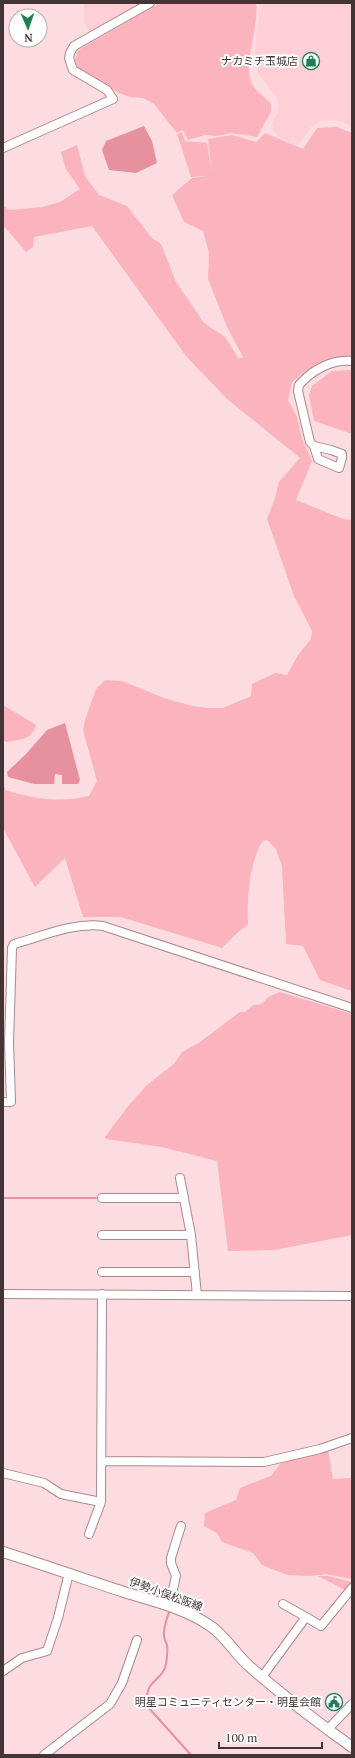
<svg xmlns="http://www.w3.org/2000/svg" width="355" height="1758" font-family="'PT Serif','Noto Sans JP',serif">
	<rect width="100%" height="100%" fill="#fcdce0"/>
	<path fill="#ffcfd5" d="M84 3H142L89 33 84 22Z
		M258 3H352V126L336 120 320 121 311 127 300 143 296 145 281 139 273 131 272 122 277 114 279 105 276 97 258 73 254 62 256 49V33L259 18 260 6Z"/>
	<path fill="#fbb3bd" d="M159 3H256C260 27 241 66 253 86 257 92 266 98 271 104V112L257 137 231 133 217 136 205 135 188 140 183 130 177 133 154 104 143 98 130 97 119 93 78 69 75 60 78 50Z
		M337 127 352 133V361C323 357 314 364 292 382L288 400 297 417 302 439 312 461 296 500 343 519 352 520V991L320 980 303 946 286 944 282 866 276 849 267 840 263 841C249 861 247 900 248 924L236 934 222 948 121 917H83L65 858 35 887 3 828V777L5 790C34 799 58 803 89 796L97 781 83 730 85 720 96 689 105 680 122 681 164 698 192 706 208 708H223L251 696 252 684 275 673 287 675 298 655 311 639 312 631 294 596 267 519 275 498 279 482 300 458 227 399 186 356 92 226 34 237 33 247 26 252 3 225V205L9 210 42 207 60 202 80 189 66 169 61 152 77 145 85 176 99 195 127 206 152 238 161 244 176 282 204 323 225 337 239 359 243 357 227 327 208 279 209 253 203 231 184 222 172 195 192 178 208 176 191 177 177 134 182 132 185 141 207 143 212 175 208 139 232 135 256 142 265 133 303 149 317 128Z
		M352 370V434L314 421 309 395 312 386 332 371Z
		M3 705 36 725C31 741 21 739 6 742L3 740Z
		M280 992 352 1014V1235L274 1250 228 1251 217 1161 162 1147 106 1139 105 1137 129 1105 147 1085 174 1064 182 1052 200 1042 240 1012H245L253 1005 262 1004 268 997Z
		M328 1450 333 1479 352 1478 351 1579 326 1574 310 1576 287 1575 262 1565 253 1553 222 1542 217 1533 204 1526 205 1513 236 1500 240 1488 271 1476 281 1463Z
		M318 1576H328L352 1582 345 1590Z"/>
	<path fill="#e8919e" d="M144 126 152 141 157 163 136 173 109 170 102 150 106 141Z
		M65 723 80 780 78 784H62V775L55 774 54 784H34L8 777 7 772 26 754 47 730Z"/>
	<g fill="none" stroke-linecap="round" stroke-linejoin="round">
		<path stroke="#e8919e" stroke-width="2" d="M3 1198H96
			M168 1563V1566L172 1576
			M169 1592 168 1597 171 1600
			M169 1612C167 1619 163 1628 164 1636 164 1639 166 1642 167 1645 168 1650 167 1658 166 1664 163 1682 142 1679 148 1707L191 1755"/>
		<g stroke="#ac888c" stroke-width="10">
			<path id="minor" d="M3 148 113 99 107 90 73 70 69 58 70 53 74 46 150 3
				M314 446 331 450 342 454V458L339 468 318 459 314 446 310 442 298 391 299 385C312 370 332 359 352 361
				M3 1102H11L9 1043 12 948 14 944C43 936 74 922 103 926L352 1008
				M180 1178 191 1235 197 1295
				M102 1198H184
				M102 1235H191
				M102 1272H195
				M3 1294 352 1296
				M102 1461 264 1462 320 1449 352 1438
				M3 1473 44 1483 61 1494 101 1502
				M89 1534 101 1502 102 1294
				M283 1604 306 1617
				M174 1608 175 1603 172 1594 176 1576 171 1563V1558L181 1526
				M3 1671 22 1658 47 1651 58 1618 69 1573
				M262 1677 306 1617 321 1626 352 1588
				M328 1729 352 1704
				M44 1755 110 1704 122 1683 137 1640"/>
		</g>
		<g stroke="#ac888c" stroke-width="12">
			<path id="major" d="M3 1552C44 1565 84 1579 124 1592 153 1601 184 1608 209 1625 225 1635 235 1654 249 1666 282 1695 317 1722 352 1747"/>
		</g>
		<use href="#minor" stroke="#fff" stroke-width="8"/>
		<use href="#major" stroke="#fff" stroke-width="10"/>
	</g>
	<defs>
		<g id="shop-ring" transform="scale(0.9)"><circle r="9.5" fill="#fff" stroke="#1f7e56" stroke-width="1.5"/><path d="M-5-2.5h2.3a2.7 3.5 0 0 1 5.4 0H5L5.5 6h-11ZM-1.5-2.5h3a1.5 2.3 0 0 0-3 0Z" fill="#1f7e56"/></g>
		<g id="civic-ring" transform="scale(0.9)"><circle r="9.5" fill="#fff" stroke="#1f7e56" stroke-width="1.5"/><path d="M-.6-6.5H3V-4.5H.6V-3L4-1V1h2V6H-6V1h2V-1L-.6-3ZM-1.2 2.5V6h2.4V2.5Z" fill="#1f7e56"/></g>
	</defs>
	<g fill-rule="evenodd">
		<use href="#shop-ring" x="311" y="61"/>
		<use href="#civic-ring" x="334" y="1702"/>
	</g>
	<g text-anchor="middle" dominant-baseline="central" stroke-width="4" stroke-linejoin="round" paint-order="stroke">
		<g font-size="11" fill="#433436" stroke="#fff" text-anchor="end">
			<text x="298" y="61">ナカミチ玉城店</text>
			<text x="321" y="1702">明星コミュニティセンター・明星会館</text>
		</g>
		<g font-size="11" fill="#433436" stroke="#fff">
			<text transform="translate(166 1594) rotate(20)">伊勢小俣松阪線</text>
		</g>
	</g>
	<rect width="355" height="1758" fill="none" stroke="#433436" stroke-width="8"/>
	<g transform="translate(28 28) rotate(178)"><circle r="19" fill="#ffffff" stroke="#b4aeaf"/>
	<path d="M0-3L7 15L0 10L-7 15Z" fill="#1f7e56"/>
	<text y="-6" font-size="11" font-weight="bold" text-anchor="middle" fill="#433436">N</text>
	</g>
	<path d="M219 1742v6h103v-6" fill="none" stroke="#433436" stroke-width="2"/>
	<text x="225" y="1742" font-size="12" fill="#433436" stroke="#ffffff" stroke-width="3" paint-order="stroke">100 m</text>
</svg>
